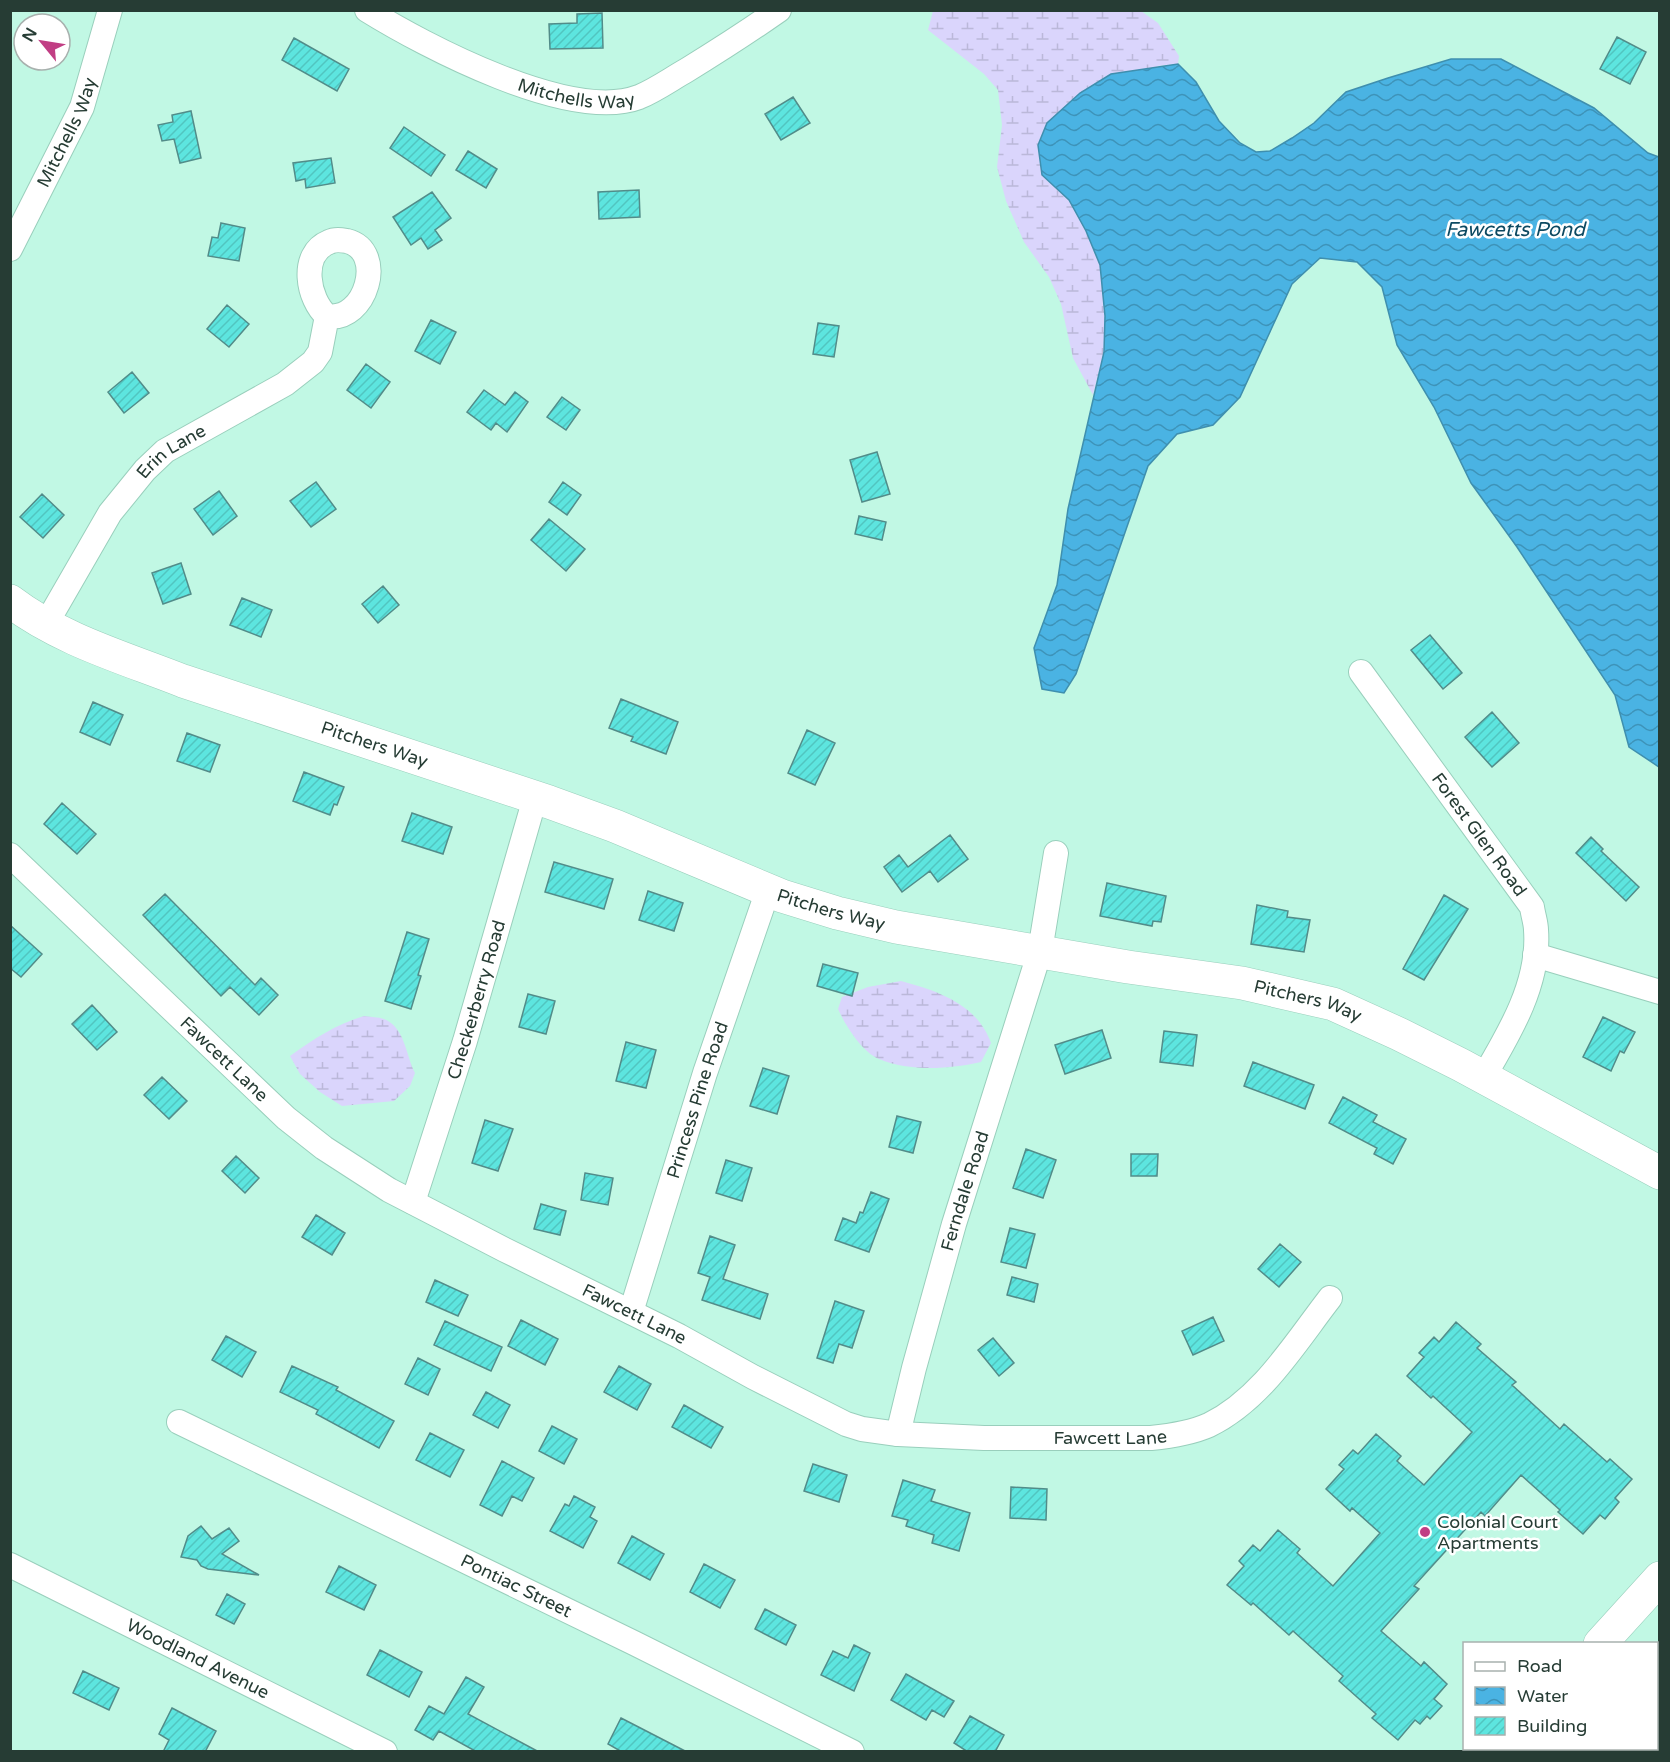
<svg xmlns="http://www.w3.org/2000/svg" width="1670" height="1762" font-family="'Varela Round',sans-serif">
	<defs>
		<pattern id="wetland-marsh" width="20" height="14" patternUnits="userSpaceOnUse" patternTransform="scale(1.5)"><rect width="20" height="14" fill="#dad5fc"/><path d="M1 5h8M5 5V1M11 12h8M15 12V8" fill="none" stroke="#bbb8d9"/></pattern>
		<pattern id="water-waves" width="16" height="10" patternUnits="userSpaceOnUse" patternTransform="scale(1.5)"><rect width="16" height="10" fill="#4ab3e3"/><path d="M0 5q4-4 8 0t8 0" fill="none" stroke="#3d93b9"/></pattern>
		<pattern id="building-hatch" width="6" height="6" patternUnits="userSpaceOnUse" patternTransform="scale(1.5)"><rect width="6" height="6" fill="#5de5df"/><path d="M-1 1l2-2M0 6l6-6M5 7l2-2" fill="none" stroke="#51c5c0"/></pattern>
	</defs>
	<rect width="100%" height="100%" fill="#c1f8e4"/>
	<path fill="url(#wetland-marsh)" d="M933 11H1141L1158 23 1179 56 1178 64 1158 66 1042 175 1069 200 1086 231 1100 265 1105 316 1104 352 1093 395 1073 358 1061 304 1049 277 1024 242 1006 201 997 167 1002 125 998 90 984 74 928 30Z
		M901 981C938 991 977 1004 991 1043L981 1062C950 1069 910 1072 879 1059 862 1052 845 1025 838 1009L842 997 868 987Z
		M364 1016C371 1017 378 1017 384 1019 405 1027 406 1056 415 1073L410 1086 394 1101 342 1106 320 1092 300 1074 290 1056C315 1038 335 1025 364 1016Z"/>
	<path fill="url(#water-waves)" stroke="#3f8fae" stroke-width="1.5" d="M1451 59H1501L1594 108 1648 153 1659 157V767L1629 747 1615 695 1517 547 1471 483 1434 407 1397 345 1382 287 1357 262 1320 258 1292 284 1240 397 1213 425 1177 434 1148 466 1076 674 1064 693 1042 689 1034 648 1057 585 1068 509 1104 352 1105 316 1100 265 1086 231 1069 200 1042 175 1038 145 1047 123 1080 93 1111 74 1178 64 1196 82 1219 121 1240 143 1256 152 1270 151 1292 138 1314 123 1346 92 1388 78Z"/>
	<path fill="url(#building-hatch)" stroke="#528c89" stroke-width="1.5" d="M602 13 603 48 550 49 549 24 577 23V14Z
		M1617 37 1646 52 1630 84 1600 69Z
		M294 38 349 69 337 91 282 60Z
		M793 97 810 123 781 140 765 114Z
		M191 111 201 158 180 163 174 139 162 141 158 125 173 122 172 115Z
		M404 127 445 155 431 176 390 148Z
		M468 151 497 169 486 188 456 170Z
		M331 158 335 183 306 188 305 179 296 181 293 163Z
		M639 190 640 217 599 219 598 192Z
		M432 192 451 218 435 230 442 240 428 249 421 238 411 245 393 217Z
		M221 223 245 228 239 261 208 256 212 237 218 238Z
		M227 305 249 324 229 347 207 329Z
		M431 320 456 332 440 364 415 351Z
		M818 323 839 326 834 357 813 354Z
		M366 364 390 382 371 408 347 390Z
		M132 372 149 393 124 413 108 392Z
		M484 390 505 405 515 392 528 402 507 432 496 423 491 430 467 412Z
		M562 397 580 410 566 430 547 417Z
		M877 452 890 494 862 502 850 460Z
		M316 482 336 509 311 527 290 501Z
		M563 482 581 495 567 515 549 502Z
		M219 491 237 516 213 535 194 509Z
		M42 494 64 515 43 538 20 517Z
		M859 516 886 522 882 540 855 534Z
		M549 519 585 549 566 571 531 540Z
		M181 563 191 594 163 604 152 573Z
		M383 586 399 605 378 623 362 604Z
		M242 598 272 610 261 637 230 625Z
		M1430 635 1462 673 1443 689 1411 650Z
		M621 699 678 722 666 754 631 741 633 737 609 728Z
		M93 702 123 715 110 745 80 732Z
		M1492 712 1519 743 1492 767 1465 737Z
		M807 730 835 743 815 785 788 773Z
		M187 733 220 745 210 772 177 761Z
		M304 772 344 787 337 805 334 804 330 815 293 801Z
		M62 803 96 834 77 854 44 824Z
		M412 813 452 827 443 854 402 841Z
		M950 835 968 859 938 882 930 871 902 892 884 867 899 855 908 867Z
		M1591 837 1603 849 1601 851 1639 887 1626 901 1576 853Z
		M554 862 613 879 604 909 545 892Z
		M1107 883 1166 896 1161 922 1153 921 1152 926 1100 916Z
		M648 891 683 903 674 931 639 920Z
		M165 894 255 985 261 978 278 995 259 1015 230 987 221 996 143 915Z
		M1444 895 1468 909 1424 980 1403 969Z
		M1257 905 1288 911 1287 917 1310 920 1304 952 1251 944Z
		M10 925 42 954 21 977 10 968Z
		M407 932 429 939 418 975 421 976 411 1009 385 1001Z
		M823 964 858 973 852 996 817 986Z
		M528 994 555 1001 546 1034 519 1027Z
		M92 1005 117 1032 97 1050 72 1024Z
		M1603 1017 1635 1032 1624 1053 1620 1051 1611 1071 1583 1057Z
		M1102 1030 1111 1058 1065 1074 1055 1045Z
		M1164 1031 1197 1035 1193 1066 1160 1062Z
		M626 1042 656 1050 646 1088 616 1081Z
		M1253 1062 1314 1085 1305 1109 1244 1086Z
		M763 1068 789 1076 777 1114 750 1106Z
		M162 1077 187 1101 169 1119 144 1095Z
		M1343 1097 1377 1115 1373 1122 1406 1139 1393 1164 1374 1154 1377 1148 1329 1123Z
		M897 1116 921 1122 913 1153 889 1147Z
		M485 1120 513 1129 498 1171 472 1163Z
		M1026 1149 1056 1160 1043 1198 1013 1188Z
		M1131 1154H1158L1157 1176H1131Z
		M236 1156 259 1178 245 1193 222 1171Z
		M726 1160 752 1168 742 1201 716 1193Z
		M585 1173 613 1178 608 1205 581 1200Z
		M871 1192 889 1199 869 1252 835 1240 843 1218 856 1223 860 1212 863 1213Z
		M541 1204 566 1211 560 1235 534 1229Z
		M316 1215 345 1233 332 1255 302 1237Z
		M1010 1228 1035 1234 1026 1268 1001 1262Z
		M710 1236 735 1245 723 1279 768 1294 760 1319 702 1300 710 1277 698 1273Z
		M1280 1244 1301 1262 1279 1287 1258 1269Z
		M1012 1277 1038 1284 1034 1302 1007 1295Z
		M435 1280 468 1295 458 1316 426 1302Z
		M835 1301 864 1311 852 1348 839 1344 833 1363 817 1358Z
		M1213 1317 1224 1341 1193 1355 1182 1331Z
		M521 1320 558 1339 545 1365 508 1346Z
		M445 1321 502 1347 491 1371 434 1345Z
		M1456 1322 1481 1344 1477 1348 1516 1382 1512 1385 1560 1429 1564 1424 1607 1462 1610 1459 1632 1479 1615 1498 1619 1502 1605 1519 1600 1515 1583 1534 1558 1512 1560 1510 1521 1475 1485 1516 1481 1512 1414 1586 1419 1589 1381 1631 1421 1666 1424 1662 1447 1684 1434 1699 1442 1706 1430 1719 1427 1716 1420 1724 1415 1720 1398 1740 1372 1718 1376 1714 1339 1681 1343 1676 1293 1631 1289 1635 1253 1603 1251 1605 1227 1585 1244 1566 1239 1561 1253 1545 1260 1551 1278 1530 1300 1549 1297 1553 1333 1586 1380 1533 1352 1508 1350 1511 1326 1489 1344 1469 1339 1465 1353 1450 1358 1454 1376 1434 1401 1456 1397 1461 1424 1485 1472 1432 1433 1396 1431 1398 1407 1376 1424 1357 1419 1353 1434 1337 1439 1342Z
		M226 1336 256 1352 242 1377 212 1360Z
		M993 1338 1014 1363 999 1376 978 1350Z
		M418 1358 440 1369 428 1395 405 1384Z
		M292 1366 338 1387 336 1390 394 1421 379 1448 316 1414 318 1410 280 1392Z
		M619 1366 651 1384 637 1410 604 1392Z
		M486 1392 510 1405 498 1428 473 1415Z
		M684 1405 723 1427 711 1448 672 1427Z
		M552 1426 577 1439 564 1464 539 1451Z
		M430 1433 464 1450 450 1477 416 1460Z
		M502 1461 534 1478 522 1501 512 1496 502 1516 480 1505Z
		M813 1464 847 1475 839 1502 804 1491Z
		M903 1480 935 1490 931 1501 970 1513 959 1551 932 1543 934 1535 906 1526 908 1520 892 1516Z
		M1011 1487 1047 1489 1046 1520 1010 1518Z
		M574 1496 595 1507 590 1517 597 1521 583 1548 550 1531 565 1504 569 1506Z
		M201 1526 212 1539 229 1528 239 1541 222 1554 259 1575 208 1569 201 1566 197 1560 181 1557 188 1536Z
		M632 1536 664 1554 650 1580 618 1563Z
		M704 1564 735 1580 720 1608 690 1592Z
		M339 1566 376 1585 364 1610 326 1592Z
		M227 1594 245 1604 234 1624 216 1615Z
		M765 1609 796 1625 786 1645 755 1629Z
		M854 1645 870 1653 854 1691 821 1675 833 1651 848 1658Z
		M380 1650 422 1672 409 1697 367 1675Z
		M83 1671 119 1688 109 1710 73 1693Z
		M906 1674 954 1701 944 1717 932 1710 926 1720 891 1700Z
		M466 1677 484 1687 468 1714 539 1752H477L439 1731 433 1740 415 1730 429 1706 444 1714Z
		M172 1708 216 1731 205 1752H163L169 1740 159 1734Z
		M970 1716 1004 1735 995 1752H968L954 1743Z
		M621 1718 687 1752H622L608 1744Z"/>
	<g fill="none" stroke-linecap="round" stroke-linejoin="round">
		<g stroke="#99cfbc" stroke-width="26">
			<g id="minor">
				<path id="s1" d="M367 10C425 46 571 123 639 97 656 90 671 79 687 70 718 51 749 31 779 10"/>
				<path id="s2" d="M10 249 82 107 110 10"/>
				<path id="s3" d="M46 624 110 513 145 470 165 451 285 384 313 362 320 352 327 316C308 300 299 254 329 242 335 239 341 240 347 241 387 251 366 323 327 316"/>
				<path id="s4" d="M1361 672 1532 907C1533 915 1536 923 1536 930 1540 983 1509 1034 1483 1078"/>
				<path id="s5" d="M10 855 286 1118 324 1148 389 1190 505 1250 679 1336 753 1377 846 1424 862 1429 898 1434 984 1438H1151C1171 1436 1191 1433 1209 1425 1262 1399 1295 1343 1330 1298"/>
				<path d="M1535 955 1660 992"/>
				<path id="s6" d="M413 1202 465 1041 535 798"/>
				<path id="s7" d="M631 1312 705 1073 768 890"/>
				<path id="s8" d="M179 1422 634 1643 852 1752"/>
				<path id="s9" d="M898 1434 914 1368 954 1224 1040 951 1056 853"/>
				<path id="s10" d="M10 1565 385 1752"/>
			</g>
		</g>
		<g stroke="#99cfbc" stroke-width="34">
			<g id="secondary">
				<path id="s11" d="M10 601C61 640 125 658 183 681L549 802 615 826 782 896 837 913 896 927 1128 967 1242 983 1333 1004 1399 1034 1461 1065 1660 1173"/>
				<path d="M1600 1644 1660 1578"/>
				<path d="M1503 1752 1506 1748"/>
			</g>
		</g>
		<use href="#minor" stroke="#fff" stroke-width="24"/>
		<use href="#secondary" stroke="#fff" stroke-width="33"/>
	</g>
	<circle fill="#c13e84" stroke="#fff" stroke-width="2" cx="1425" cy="1532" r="6"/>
	<g text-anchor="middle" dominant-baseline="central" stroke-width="5" stroke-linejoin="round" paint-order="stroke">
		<g font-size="18" fill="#263c34" stroke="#fff">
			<text stroke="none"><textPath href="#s1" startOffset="228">Mitchells Way</textPath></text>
			<text stroke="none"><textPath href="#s2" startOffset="130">Mitchells Way</textPath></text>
			<text stroke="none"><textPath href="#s3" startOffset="216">Erin Lane</textPath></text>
			<text stroke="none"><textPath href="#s11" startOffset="393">Pitchers Way</textPath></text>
			<text stroke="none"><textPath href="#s4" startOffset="201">Forest Glen Road</textPath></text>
			<text stroke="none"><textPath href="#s11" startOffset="879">Pitchers Way</textPath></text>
			<text stroke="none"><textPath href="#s6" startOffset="212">Checkerberry Road</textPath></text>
			<text stroke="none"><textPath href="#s11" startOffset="1365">Pitchers Way</textPath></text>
			<text stroke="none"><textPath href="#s5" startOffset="296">Fawcett Lane</textPath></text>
			<text stroke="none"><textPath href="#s7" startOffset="222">Princess Pine Road</textPath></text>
			<text stroke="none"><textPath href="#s9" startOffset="252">Ferndale Road</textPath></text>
			<text stroke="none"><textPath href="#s5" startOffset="782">Fawcett Lane</textPath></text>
			<text stroke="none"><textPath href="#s5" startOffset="1286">Fawcett Lane</textPath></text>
			<text stroke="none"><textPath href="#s8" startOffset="375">Pontiac Street</textPath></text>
			<text stroke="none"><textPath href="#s10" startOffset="210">Woodland Avenue</textPath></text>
		</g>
		<g font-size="18" fill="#263c34" stroke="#fff" text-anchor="start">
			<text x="1437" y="1522">Colonial Court<tspan x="1437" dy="21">Apartments</tspan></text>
		</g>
		<g font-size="20" font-style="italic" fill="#0d4a62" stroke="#fff">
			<text x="1515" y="230">Fawcetts Pond</text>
		</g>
	</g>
	<rect width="1670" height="1762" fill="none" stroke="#263c34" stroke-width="24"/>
	<rect x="1463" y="1642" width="195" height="108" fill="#ffffff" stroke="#a8b1ae" stroke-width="1.5"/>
	<rect x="1475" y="1662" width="30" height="9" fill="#ffffff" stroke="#a8b1ae" stroke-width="1.5"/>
	<text x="1517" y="1672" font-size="18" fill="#263c34">Road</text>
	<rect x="1475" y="1687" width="30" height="18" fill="url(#water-waves)" stroke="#a8b1ae" stroke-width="1.5"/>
	<text x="1517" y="1702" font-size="18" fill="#263c34">Water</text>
	<rect x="1475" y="1717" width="30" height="18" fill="url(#building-hatch)" stroke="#a8b1ae" stroke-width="1.5"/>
	<text x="1517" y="1732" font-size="18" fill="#263c34">Building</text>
	<g transform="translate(42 42) rotate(300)"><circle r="28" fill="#ffffff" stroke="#a8b1ae" stroke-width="1.5"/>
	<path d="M0-4.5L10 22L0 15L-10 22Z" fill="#c13e84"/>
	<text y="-9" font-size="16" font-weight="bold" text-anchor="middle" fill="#263c34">N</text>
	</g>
</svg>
